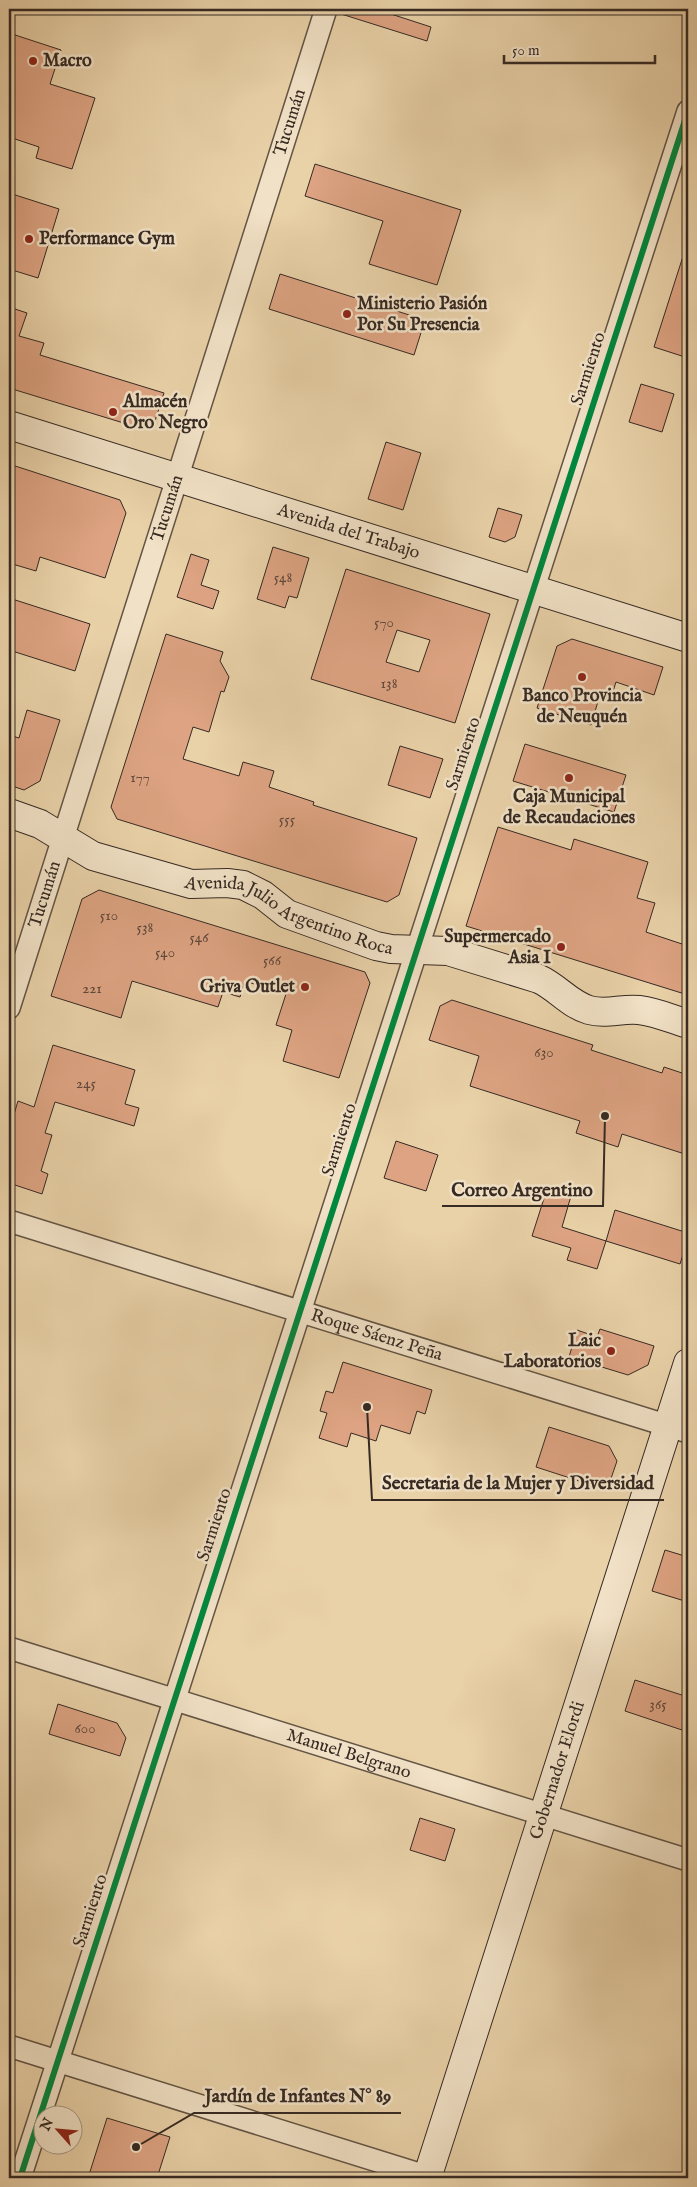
<svg xmlns="http://www.w3.org/2000/svg" width="697" height="2187" font-family="'IM FELL English',serif">
	<rect width="100%" height="100%" fill="#e9d1a8"/>
	<filter id="stains"><feTurbulence type="fractalNoise" baseFrequency=".004" numOctaves="4"/><feColorMatrix values="0 0 0 0 .2 0 0 0 0 .09 0 0 0 0 .02 0 0 0 .5 -.17"/></filter>
	<radialGradient id="worn" r=".72"><stop offset=".6" stop-color="#630" stop-opacity="0"/><stop offset="1" stop-color="#630" stop-opacity=".3"/></radialGradient>
	<path fill="#dda382" stroke="#362a23" fill-rule="evenodd" d="M338 9H393L391 14 431 27 427 41 338 13Z
		M9 33 61 50 50 84 95 98 72 169 36 158 39 147 9 137V125L14 108 9 106Z
		M315 164 461 210 437 285 369 264 383 221 305 196Z
		M9 193 59 209 38 278 9 269Z
		M685 250H688V358L654 347Z
		M280 274 425 320 414 355 269 309Z
		M9 307 27 313 19 336 44 343 40 355 164 393 155 421 140 428 9 388Z
		M641 384 674 394 662 432 629 422Z
		M386 442 421 453 403 510 368 499Z
		M9 464 120 500 126 513 105 578 40 557 36 571 9 563Z
		M498 508 522 515 515 537 505 542 489 537Z
		M273 547 309 558 297 598 289 596 285 608 257 599Z
		M191 554 209 560 201 585 219 591 213 609 177 597Z
		M346 569 490 614 455 723 311 679ZM397 630 430 640 419 672 386 662Z
		M9 598 90 624 75 671 9 650Z
		M166 634 223 652 220 661 229 677 224 692 221 691 209 732 193 727 183 759 239 776 243 762 274 771 269 787 314 802 313 805 417 838 399 895 387 902 117 819 111 807Z
		M572 639 663 667 654 695 616 682 610 701 599 698 591 725 537 708 557 646Z
		M27 710 60 720 40 781 24 790 9 785V735L19 738Z
		M525 744 626 775 614 812 513 781Z
		M400 746 443 759 430 798 388 785Z
		M498 827 571 850 574 839 648 862 637 898 655 903 646 932 688 946 683 961 688 962V995L466 926Z
		M99 890 365 972 370 983 339 1078 283 1061 292 1030 276 1025 286 994 248 982 244 983 240 997 223 992 218 1007 132 981 121 1018 51 996 82 899Z
		M452 1000 593 1045 591 1050 662 1073 664 1067 688 1075V1155L622 1134 618 1147 576 1133 580 1121 470 1086 479 1056 429 1040 440 1006Z
		M53 1045 135 1070 125 1104 139 1108 134 1126 55 1102 45 1133 52 1135 41 1171 48 1174 42 1194 9 1183V1131L18 1101 34 1107Z
		M396 1141 438 1155 426 1191 384 1178Z
		M547 1189 571 1196 562 1227 606 1241 597 1269 567 1260 571 1248 532 1236Z
		M615 1210 688 1233V1239L680 1264 606 1241Z
		M600 1329 654 1346 648 1365 628 1375 569 1357 577 1330 597 1337Z
		M343 1362 432 1390 425 1414 417 1411 410 1434 381 1425 376 1441 351 1433 347 1447 319 1438 327 1413 320 1411 326 1391 333 1393Z
		M549 1427 609 1446 617 1461 607 1490 536 1467Z
		M665 1550 688 1557V1602L652 1591Z
		M635 1680 688 1697V1732L625 1711Z
		M58 1704 117 1723 126 1738 120 1756 49 1734Z
		M420 1818 455 1829 445 1861 410 1850Z
		M107 2118 170 2137 157 2178H88Z"/>
	<g fill="none" stroke-linecap="round" stroke-linejoin="round">
		<g stroke="#635444" stroke-width="24">
			<g id="street">
				<path id="s1" d="M9 1008 326 9"/>
				<path id="s2" d="M9 1221 688 1432"/>
				<path id="s3" d="M9 1648 688 1860"/>
				<path d="M9 2046 432 2178"/>
				<path d="M20 2178 688 111"/>
			</g>
		</g>
		<g stroke="#362a23" stroke-width="30">
			<g id="secondary">
				<path id="s4" d="M9 425 688 638"/>
				<path id="s5" d="M9 813 40 824 93 856 191 884 227 883 243 885 263 895 287 914 376 946 391 949 448 951 539 979C557 987 569 1004 589 1010 606 1015 622 1008 639 1010 656 1012 672 1019 688 1024"/>
				<path id="s6" d="M427 2178 688 1363"/>
			</g>
		</g>
		<use href="#street" stroke="#f1e1c6" stroke-width="21"/>
		<use href="#secondary" stroke="#f1e1c6" stroke-width="28"/>
		<g stroke="#f1e1c6" stroke-width="9">
			<path id="cycleway" d="M20 2178 688 111"/>
		</g>
		<use href="#cycleway" stroke="#00873e" stroke-width="6"/>
	</g>
	<g fill="#8f2418" stroke="#f1e1c6" stroke-width="2">
		<circle cx="33" cy="61" r="5"/>
		<circle cx="29" cy="239" r="5"/>
		<circle cx="347" cy="314" r="5"/>
		<circle cx="113" cy="412" r="5"/>
		<circle cx="582" cy="677" r="5"/>
		<circle cx="569" cy="778" r="5"/>
		<circle cx="561" cy="947" r="5"/>
		<circle cx="305" cy="987" r="5"/>
		<circle cx="611" cy="1351" r="5"/>
	</g>
	<g text-anchor="middle" dominant-baseline="central" stroke-width="5" stroke-linejoin="round" paint-order="stroke">
		<g font-size="15" fill="#60483b">
			<text x="283" y="577">548</text>
			<text x="384" y="622">570</text>
			<text x="389" y="683">138</text>
			<text x="140" y="777">177</text>
			<text x="287" y="819">555</text>
			<text x="109" y="915">510</text>
			<text x="145" y="927">538</text>
			<text x="199" y="937">546</text>
			<text x="165" y="952">540</text>
			<text x="272" y="960">566</text>
			<text x="92" y="988">221</text>
			<text x="544" y="1052">630</text>
			<text x="86" y="1083">245</text>
			<text x="658" y="1704">365</text>
			<text x="85" y="1728">600</text>
		</g>
		<g font-size="18" font-weight="bold" fill="#362a23" stroke="#f1e1c6" text-anchor="start">
			<text x="43" y="61">Macro</text>
			<text x="39" y="239">Performance Gym</text>
			<text x="357" y="304">Ministerio Pasión<tspan x="357" dy="21">Por Su Presencia</tspan></text>
			<text x="123" y="402">Almacén<tspan x="123" dy="21">Oro Negro</tspan></text>
			<text x="582" y="696" text-anchor="middle">Banco Provincia<tspan x="582" dy="21">de Neuquén</tspan></text>
			<text x="569" y="797" text-anchor="middle">Caja Municipal<tspan x="569" dy="21">de Recaudaciones</tspan></text>
			<text x="551" y="937" text-anchor="end">Supermercado<tspan x="551" dy="21">Asia I</tspan></text>
			<text x="295" y="987" text-anchor="end">Griva Outlet</text>
			<text x="601" y="1341" text-anchor="end">Laic<tspan x="601" dy="21">Laboratorios</tspan></text>
		</g>
		<g font-size="18" fill="#362a23" stroke="#f1e1c6">
			<text stroke="none"><textPath href="#s1" startOffset="929">Tucumán</textPath></text>
			<text transform="translate(589 369) rotate(-72)">Sarmiento</text>
			<text stroke="none"><textPath href="#s1" startOffset="524">Tucumán</textPath></text>
			<text stroke="none"><textPath href="#s4" startOffset="356">Avenida del Trabajo</textPath></text>
			<text transform="translate(464 754) rotate(-72)">Sarmiento</text>
			<text stroke="none"><textPath href="#s1" startOffset="119">Tucumán</textPath></text>
			<text stroke="none"><textPath href="#s5" startOffset="302">Avenida Julio Argentino Roca</textPath></text>
			<text transform="translate(340 1140) rotate(-72)">Sarmiento</text>
			<text stroke="none"><textPath href="#s2" startOffset="385">Roque Sáenz Peña</textPath></text>
			<text transform="translate(215 1525) rotate(-72)">Sarmiento</text>
			<text stroke="none"><textPath href="#s3" startOffset="356">Manuel Belgrano</textPath></text>
			<text stroke="none"><textPath href="#s6" startOffset="428">Gobernador Elordi</textPath></text>
			<text transform="translate(91 1911) rotate(-72)">Sarmiento</text>
		</g>
	</g>
	<path fill="none" stroke="#362a23" stroke-width="2" d="M605 1116L603 1206H442M367 1407L372 1500H664M136 2147L194 2113H401"/>
	<g fill="#362a23" stroke="#f1e1c6" stroke-width="2">
		<circle cx="605" cy="1116" r="5"/>
		<circle cx="367" cy="1407" r="5"/>
		<circle cx="136" cy="2147" r="5"/>
	</g>
	<g font-size="19" text-anchor="middle" font-weight="bold" fill="#362a23" stroke="#f1e1c6" stroke-width="5" stroke-linejoin="round" paint-order="stroke">
		<text x="522" y="1196">Correo Argentino</text>
		<text x="518" y="1489">Secretaria de la Mujer y Diversidad</text>
		<text x="298" y="2102">Jardín de Infantes N° 89</text>
	</g>
	<rect width="697" height="2187" fill="none" stroke="#e9d1a8" stroke-width="30"/>
	<rect x="10" y="10" width="677" height="2167" fill="none" stroke="#362a23" stroke-width="2.5"/>
	<rect x="15" y="15" width="667" height="2157" fill="none" stroke="#362a23"/>
	<g transform="translate(58 2130) rotate(297)"><circle r="24" fill="#f1e1c6" stroke="#a69885"/>
	<path d="M0-4L9 19L0 12L-9 19Z" fill="#8f2418"/>
	<text y="-8" font-size="14" font-weight="bold" text-anchor="middle" fill="#362a23">N</text>
	</g>
	<path d="M504 55v8h151v-8" fill="none" stroke="#362a23" stroke-width="2.5"/>
	<text x="512" y="55" font-size="15" fill="#362a23" stroke="#f1e1c6" stroke-width="4" paint-order="stroke">50 m</text>
	<rect width="100%" height="100%" filter="url(#stains)"/>
	<rect width="100%" height="100%" fill="url(#worn)"/>
</svg>
